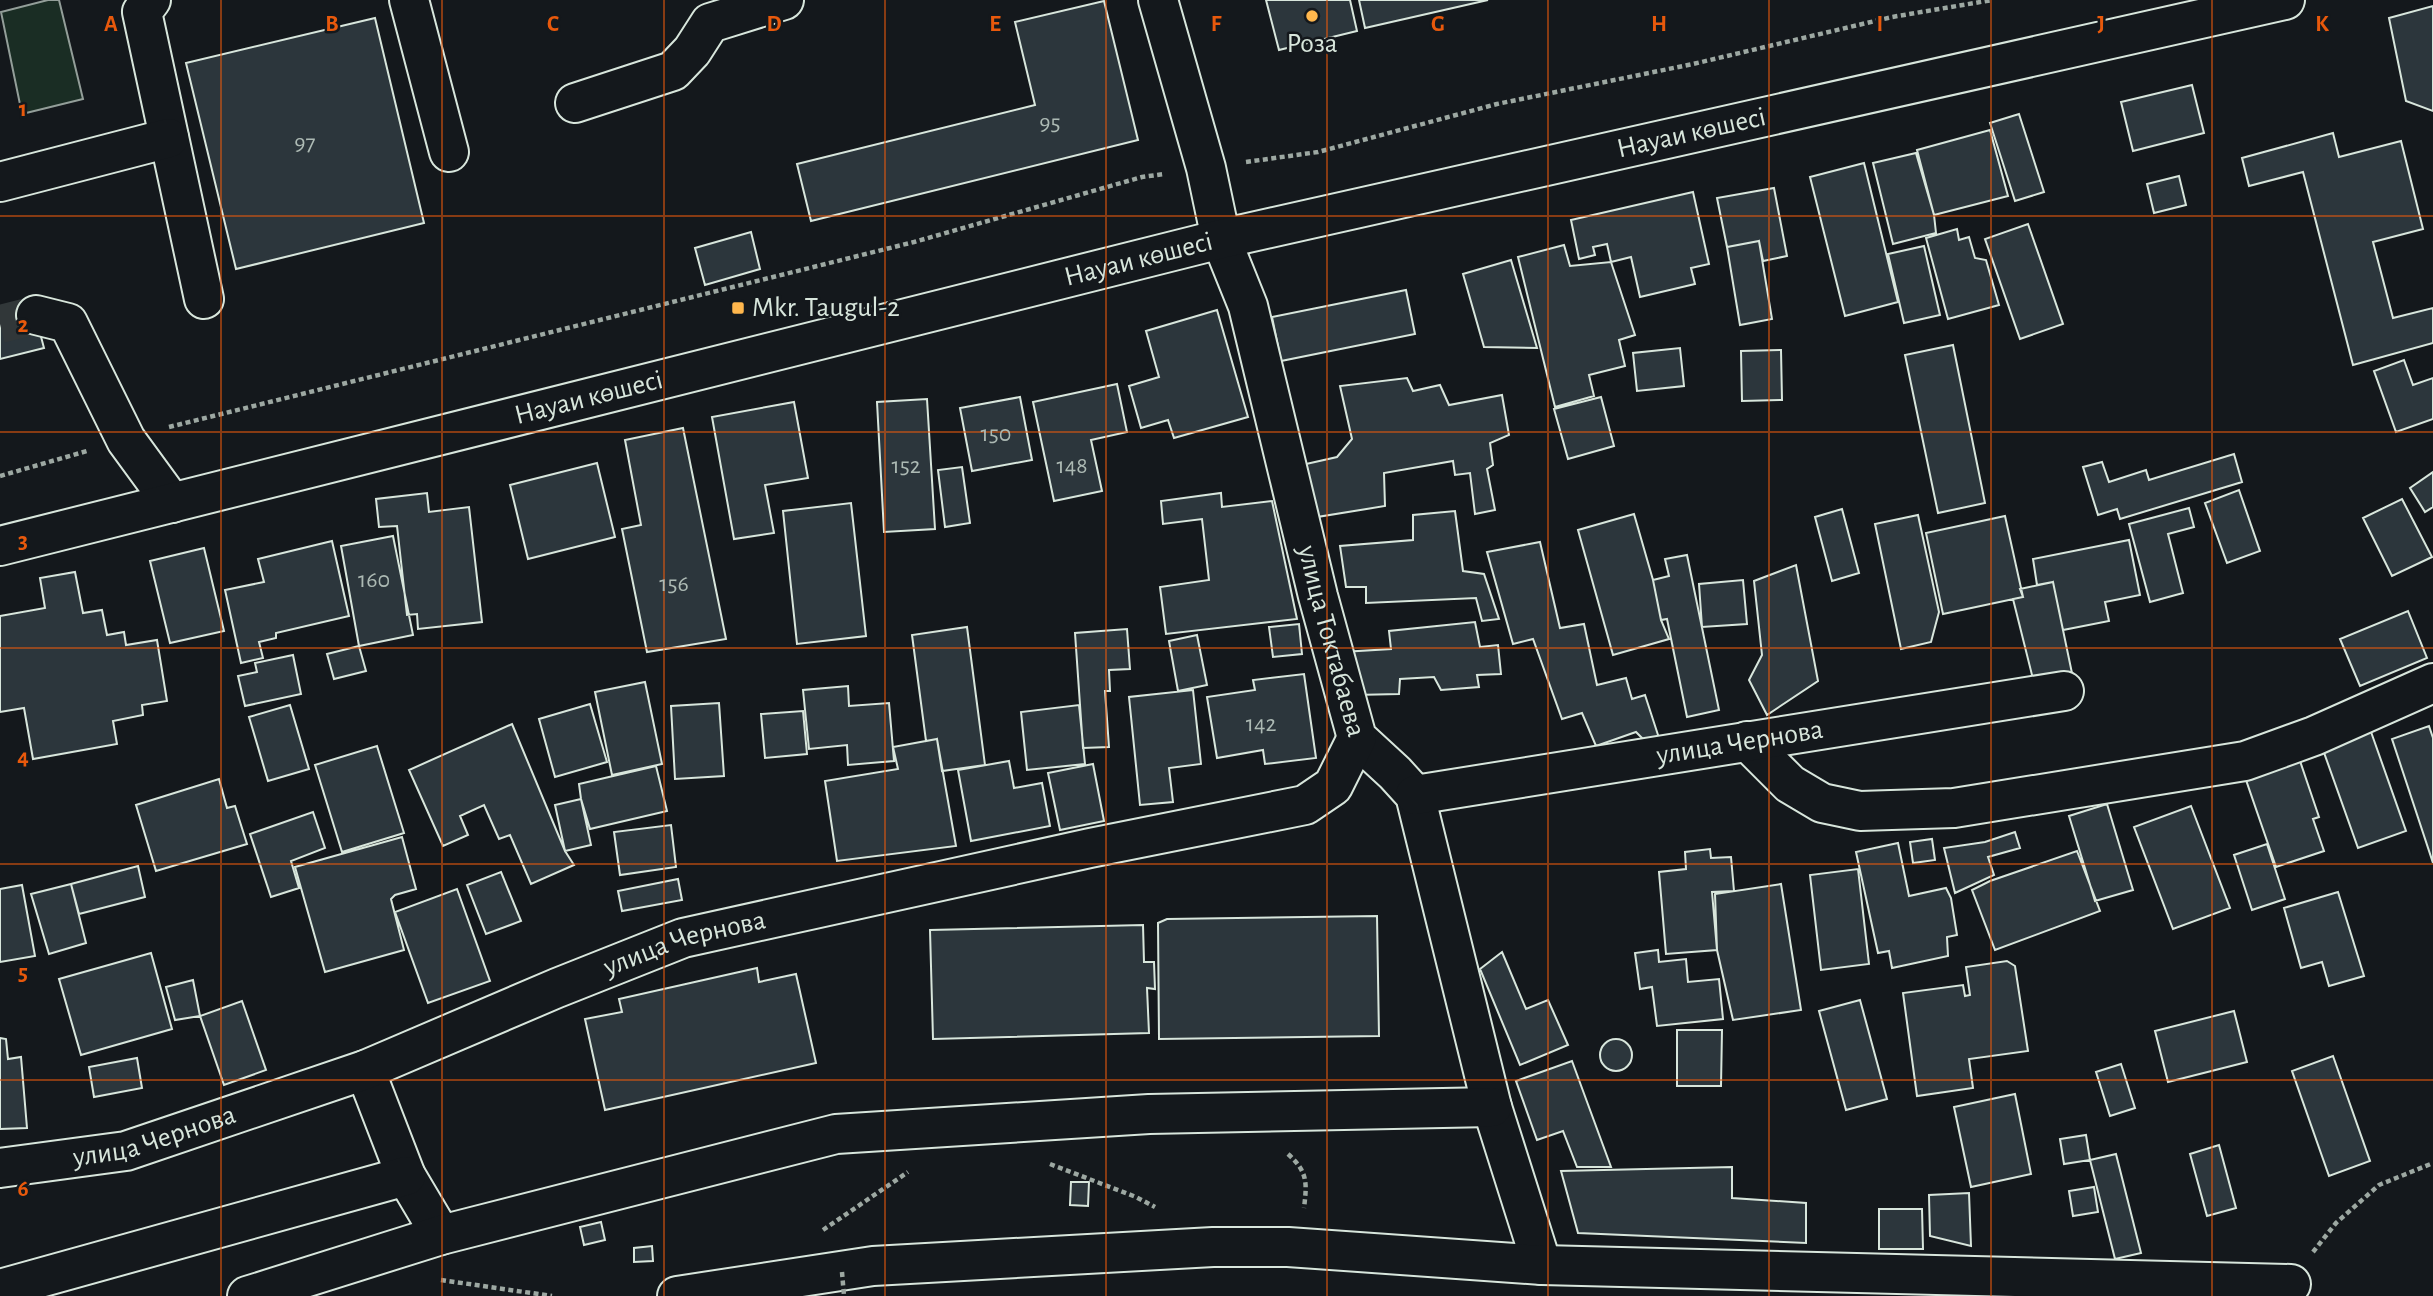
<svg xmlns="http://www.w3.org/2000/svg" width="2433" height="1296" font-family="'Alegreya Sans',sans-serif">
	<rect width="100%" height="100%" fill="#14181c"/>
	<path fill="#1a2d24" stroke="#939e99" stroke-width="2" d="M48 0H59L83 99 22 114 1 12Z"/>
	<path fill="#2c363c" stroke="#d8e6dc" stroke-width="2" d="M1266 0H1350L1357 31 1279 50Z
		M1359 0H1488L1365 28Z
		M1104 1 1138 140 811 221 797 164 1035 105 1015 22Z
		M2433 6V111L2406 101 2389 18Z
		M375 18 424 223 236 269 186 63Z
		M2192 85 2204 133 2133 151 2121 102Z
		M2019 114 2044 192 2015 201 1990 123Z
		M1990 130 2008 196 1934 215 1917 150Z
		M2333 133 2339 157 2401 141 2423 229 2373 242 2393 318 2433 308V343L2353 365 2303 172 2249 186 2242 158Z
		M1916 153 1934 215 1936 233 1893 244 1873 163Z
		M1864 163 1898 302 1845 316 1810 177Z
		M2179 176 2186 205 2154 213 2147 184Z
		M1774 188 1787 256 1763 261 1759 241 1727 247 1717 198Z
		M1693 192 1709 264 1691 268 1695 284 1640 297 1631 257 1611 262 1607 244 1593 247 1595 255 1579 259 1571 220Z
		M2028 224 2063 324 2020 339 1985 239Z
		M1957 229 1959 240 1969 237 1975 258 1986 260 1999 305 1948 319 1926 238Z
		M751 232 760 269 705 285 695 248Z
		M1759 241 1772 319 1740 325 1727 247Z
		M1564 245 1570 266 1611 262 1635 335 1619 340 1625 366 1589 375 1594 396 1555 407 1518 257Z
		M1924 246 1940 315 1904 323 1888 254Z
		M1511 260 1537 348 1484 347 1463 274Z
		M1406 290 1415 334 1281 361 1272 317Z
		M34 310 44 348 0 359V319Z
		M1217 310 1248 417 1174 438 1168 420 1141 428 1129 386 1159 377 1146 331Z
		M1953 345 1985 503 1938 513 1905 355Z
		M1680 348 1684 386 1637 391 1633 353Z
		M1781 350 1782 400 1742 401 1741 351Z
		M2404 360 2413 385 2433 378V419L2396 432 2374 371Z
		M1407 378 1413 391 1440 385 1449 405 1502 395 1509 435 1490 443 1493 465 1487 469 1495 510 1475 514 1470 473 1455 475 1453 461 1384 473 1385 506 1317 517 1306 464 1337 457 1352 439 1340 386Z
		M1117 384 1127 432 1091 440 1102 491 1054 501 1033 402Z
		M1020 397 1032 460 972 471 960 408Z
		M1601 397 1614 446 1568 459 1554 409Z
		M927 399 935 529 884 532 877 402Z
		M794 402 808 478 765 485 774 533 734 539 712 417Z
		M683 428 726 639 647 652 622 529 641 525 625 440Z
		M2234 454 2242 482 2120 519 2117 509 2098 515 2083 467 2102 462 2109 482 2146 470 2149 480Z
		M597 463 615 537 528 559 510 485Z
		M962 467 970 523 945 527 938 470Z
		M2433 472V507L2425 512 2410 488Z
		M2239 490 2260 551 2227 563 2205 503Z
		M427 493 429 512 469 507 482 622 418 629 417 614 407 615 397 526 379 527 376 499Z
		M1221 493 1222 507 1272 501 1297 619 1166 634 1160 587 1209 580 1202 519 1163 524 1161 501Z
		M2402 499 2432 557 2392 576 2363 518Z
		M851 503 866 636 797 644 783 511Z
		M2189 508 2194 527 2168 534 2183 593 2150 602 2129 524Z
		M1842 509 1859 573 1832 581 1815 517Z
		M1455 511 1463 571 1484 574 1499 619 1482 621 1476 598 1366 603V587H1346L1340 546 1413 540V515Z
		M1634 514 1653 580 1661 620 1669 639 1613 655 1578 530Z
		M1918 515 1939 612 1931 642 1901 649 1875 524Z
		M2005 516 2023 597 1943 614 1926 533Z
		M393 536 413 635 359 646 341 546Z
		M2129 540 2140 595 2105 602 2109 621 2063 630 2053 582 2037 585 2033 559Z
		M332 541 349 616 276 633V638L259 642 263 658 241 663 225 590 264 582 258 559Z
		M1540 542 1560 628 1584 624 1597 685 1626 678 1632 699 1645 695 1659 738 1646 742 1636 732 1596 746 1582 713 1562 719 1533 639 1513 644 1487 552Z
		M204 548 224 631 170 643 150 561Z
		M1687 555 1719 710 1687 717 1667 619 1661 620 1653 580 1669 576 1665 559Z
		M1796 565 1818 681 1767 715 1749 680 1762 655 1754 581Z
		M75 572 83 613 102 610 107 635 124 632 126 645 157 640 167 701 142 705 143 715 113 721 117 744 33 759 24 708 0 712V616L45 608 40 578Z
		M1743 580 1747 624 1702 627 1699 584Z
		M2053 582 2073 678 2035 687 2013 599 2023 597 2020 589Z
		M2408 611 2427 658 2360 686 2340 639Z
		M1475 622 1480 647 1498 645 1501 674 1477 675 1479 687 1441 690 1434 677 1400 679 1399 694 1354 695 1342 652 1391 649 1389 631Z
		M1299 624 1302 654 1273 657 1269 627Z
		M967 627 985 765 942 771 937 739 926 741 912 635Z
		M1127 629 1130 669 1109 670 1110 691H1105L1109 747 1083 748 1075 633Z
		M1197 635 1207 685 1178 691 1169 641Z
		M359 646 366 671 334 679 327 654Z
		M293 655 301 694 245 706 238 676 257 672 255 663Z
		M1304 674 1316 758 1265 764 1263 750 1217 758 1207 697 1255 690 1253 680Z
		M645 682 662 764 612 775 595 692Z
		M848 686 849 706 889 703 894 761 848 765 847 745 809 749 803 690Z
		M1193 690 1201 764 1169 768 1173 802 1140 805 1129 697Z
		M719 703 724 776 675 779 671 706Z
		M590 704 607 762 555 777 539 719Z
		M290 705 309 769 268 781 249 717Z
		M1079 705 1085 764 1027 770 1021 712Z
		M803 711 807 754 765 758 761 714Z
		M512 724 565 851 574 865 531 884 510 835 499 839 484 805 460 816 468 835 443 846 409 770Z
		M2429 726 2433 738V863L2392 739Z
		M2370 729 2406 831 2358 848 2322 747Z
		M937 739 956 846 837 861 825 781 898 769 893 747Z
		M377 746 404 833 342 852 315 765Z
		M2299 758 2319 817 2313 819 2324 851 2276 867 2245 777Z
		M1009 761 1014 788 1042 783 1050 826 971 841 958 770Z
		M1093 764 1104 821 1060 830 1048 773Z
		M656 766 667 811 590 829 581 799 579 784Z
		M219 779 227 808 235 806 247 844 156 871 136 805Z
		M581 799 591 845 565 851 555 805Z
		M2107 804 2133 890 2095 901 2069 816Z
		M2191 806 2230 908 2173 929 2134 827Z
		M313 812 325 848 291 861 299 888 271 897 250 834Z
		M671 825 676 867 620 875 614 832Z
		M2015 832 2020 848 1988 857 1994 875 1955 893 1944 848 1985 842Z
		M402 837 416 889 395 895 391 899 404 950 325 972 295 867Z
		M1932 839 1935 860 1913 863 1910 842Z
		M1898 843 1909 896 1946 888 1951 898 1957 935 1947 937 1948 956 1892 968 1889 951 1878 953 1856 852Z
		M2267 844 2285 899 2252 910 2234 855Z
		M1710 849 1711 858 1731 857 1734 891 1712 892 1717 950 1666 954 1659 872 1686 869 1685 852Z
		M2077 851 2100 911 1995 950 1972 890 1990 881Z
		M138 866 145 897 79 914 71 884Z
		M1858 869 1869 964 1821 970 1810 875Z
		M501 872 521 921 486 934 467 885Z
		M678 879 682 900 622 911 618 891Z
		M71 884 86 943 49 954 31 894Z
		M1781 884 1801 1010 1733 1020 1717 950 1715 894Z
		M22 885 35 956 0 962V889Z
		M457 889 490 981 428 1003 395 912Z
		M2338 892 2364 976 2329 986 2322 962 2301 968 2284 908Z
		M1377 916 1379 1036 1159 1039 1158 923 1167 919Z
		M1143 925 1144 962H1154L1155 989 1147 988 1149 1033 933 1039 930 930Z
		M1658 950 1659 962 1686 959 1688 982 1719 979 1723 1019 1657 1026 1652 987 1640 989 1635 953Z
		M1502 952 1526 1009 1548 1000 1568 1045 1520 1065 1480 969Z
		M151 953 172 1029 81 1055 59 979Z
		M2007 961 2015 966 2028 1051 1969 1059 1973 1088 1917 1096 1903 993 1963 985 1965 996 1970 995 1966 967Z
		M757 968 759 982 796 974 816 1063 605 1110 585 1019 622 1012 619 999Z
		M193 980 200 1016 175 1020 166 987Z
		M1860 1000 1887 1099 1846 1110 1819 1011Z
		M242 1001 266 1070 224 1085 200 1016Z
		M2234 1011 2247 1062 2168 1082 2155 1031Z
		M1677 1030H1722L1721 1086H1677Z
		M0 1038 6 1039 8 1059 21 1057 27 1128 0 1129Z
		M1600 1055a16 16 0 1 1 32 0a16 16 0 1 1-32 0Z
		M2333 1056 2370 1161 2329 1176 2292 1071Z
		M137 1058 142 1088 94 1097 89 1067Z
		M1572 1061 1611 1167H1577L1563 1131 1537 1140 1516 1081Z
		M2121 1064 2135 1108 2110 1116 2096 1072Z
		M2015 1094 2031 1174 1971 1187 1954 1107Z
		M2086 1135 2090 1160 2064 1164 2060 1139Z
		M2219 1145 2236 1208 2207 1216 2190 1154Z
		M2116 1154 2141 1253 2115 1259 2090 1160Z
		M1732 1167V1198L1806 1203V1243L1578 1233 1561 1171Z
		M1071 1182H1089L1088 1206 1070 1205Z
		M2094 1187 2098 1212 2073 1216 2069 1191Z
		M1969 1193 1971 1246 1930 1236 1929 1195Z
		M1879 1209H1922L1923 1249H1879Z
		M601 1222 605 1240 584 1245 580 1227Z
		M652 1246 653 1261 634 1262V1248Z"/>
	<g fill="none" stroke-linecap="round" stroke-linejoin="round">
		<path stroke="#313739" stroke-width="38" stroke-dasharray="38 19" stroke-linecap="butt" d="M0 324 36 315"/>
		<g stroke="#d8e6dc" stroke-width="42">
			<g id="minor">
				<path d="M151 0 142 12 204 299"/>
				<path d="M409 0 449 152"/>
				<path id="s1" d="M1158 0 1206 168 1221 239 1248 306 1318 596 1357 738 1395 773 1415 795 1492 1107 1542 1265"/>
				<path d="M575 103 673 71 692 51 710 23 784 0"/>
				<path d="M0 182 169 138"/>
				<path d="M36 315 68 323 126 440 172 503"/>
				<path id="s2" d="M0 546 1221 239 2285 0"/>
				<path d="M1747 741 1790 784 1822 803 1860 811 1954 808 2245 761 2314 736 2433 683"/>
				<path id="s3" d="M1415 795 2064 691"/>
				<path d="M365 1070 406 1176 441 1235"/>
				<path id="s4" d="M0 1168 126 1151 365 1070 557 988 683 938 1090 848 1305 805 1333 786 1357 738"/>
				<path d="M0 1289 406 1176"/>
				<path d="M247 1296 441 1235 836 1134 1149 1114 1492 1107"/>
				<path d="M677 1296 873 1266 1213 1247H1288L1542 1265 2291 1284"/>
			</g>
		</g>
		<path stroke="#9da8a2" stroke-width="4.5" stroke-dasharray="5 3.5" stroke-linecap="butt" d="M1246 162 1318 152 1497 104 1693 64 1892 17 1992 0
			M169 427 914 242 1142 177 1164 174
			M0 476 87 451
			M1288 1154C1308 1172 1307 1183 1304 1208
			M1050 1164 1136 1197 1155 1207
			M823 1230 908 1172
			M2313 1252 2336 1223 2379 1185 2433 1163
			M441 1280 552 1296"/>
		<use href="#minor" stroke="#14181c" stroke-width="38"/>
		<path stroke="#9da8a2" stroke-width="4.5" stroke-dasharray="5 3.5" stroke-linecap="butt" d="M842 1272 844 1296"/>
	</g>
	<path fill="none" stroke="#e8590c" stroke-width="2" stroke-opacity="0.55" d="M221 0V1296M442 0V1296M664 0V1296M885 0V1296M1106 0V1296M1327 0V1296M1548 0V1296M1769 0V1296M1991 0V1296M2212 0V1296M0 216H2433M0 432H2433M0 648H2433M0 864H2433M0 1080H2433"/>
	<g fill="#ffb74d" stroke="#14181c" stroke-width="2.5">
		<circle cx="1312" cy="16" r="7"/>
		<rect x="731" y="301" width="14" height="14" rx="3.5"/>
	</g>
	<g text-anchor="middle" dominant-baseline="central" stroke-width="5" stroke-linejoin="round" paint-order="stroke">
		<g font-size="24" fill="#adbab4">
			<text x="1050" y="123">95</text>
			<text x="305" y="143">97</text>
			<text x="996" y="434">150</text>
			<text x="906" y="466">152</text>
			<text x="1072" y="466">148</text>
			<text x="374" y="580">160</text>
			<text x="674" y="584">156</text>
			<text x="1261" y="724">142</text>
		</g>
		<g font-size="28" fill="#d8e6dc" stroke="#14181c">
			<text x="1312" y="44">Роза</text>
			<text x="752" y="308" text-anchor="start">Mkr. Taugul-2</text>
		</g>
		<g font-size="28" fill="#d8e6dc" stroke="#14181c">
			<text stroke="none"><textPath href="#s2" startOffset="1741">Науаи көшесі</textPath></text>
			<text stroke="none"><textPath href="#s2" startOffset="1174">Науаи көшесі</textPath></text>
			<text stroke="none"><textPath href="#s2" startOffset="607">Науаи көшесі</textPath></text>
			<text stroke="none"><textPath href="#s1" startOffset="665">улица Токтабаева</textPath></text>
			<text stroke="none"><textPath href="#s3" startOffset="329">улица Чернова</textPath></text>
			<text stroke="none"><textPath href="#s4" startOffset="724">улица Чернова</textPath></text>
			<text stroke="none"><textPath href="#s4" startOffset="158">улица Чернова</textPath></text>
		</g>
	</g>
	<g font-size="23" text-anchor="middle" font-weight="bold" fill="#e8590c" stroke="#14181c" stroke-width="5" stroke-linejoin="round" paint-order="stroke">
		<text x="111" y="31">A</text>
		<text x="332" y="31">B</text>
		<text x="553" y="31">C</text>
		<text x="774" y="31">D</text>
		<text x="995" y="31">E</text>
		<text x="1216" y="31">F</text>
		<text x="1438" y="31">G</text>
		<text x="1659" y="31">H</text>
		<text x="1880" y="31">I</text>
		<text x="2101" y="31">J</text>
		<text x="2322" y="31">K</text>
		<text x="23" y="116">1</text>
		<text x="23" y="332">2</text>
		<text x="23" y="548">3</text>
		<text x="23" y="764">4</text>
		<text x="23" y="980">5</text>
		<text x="23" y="1196">6</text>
	</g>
</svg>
